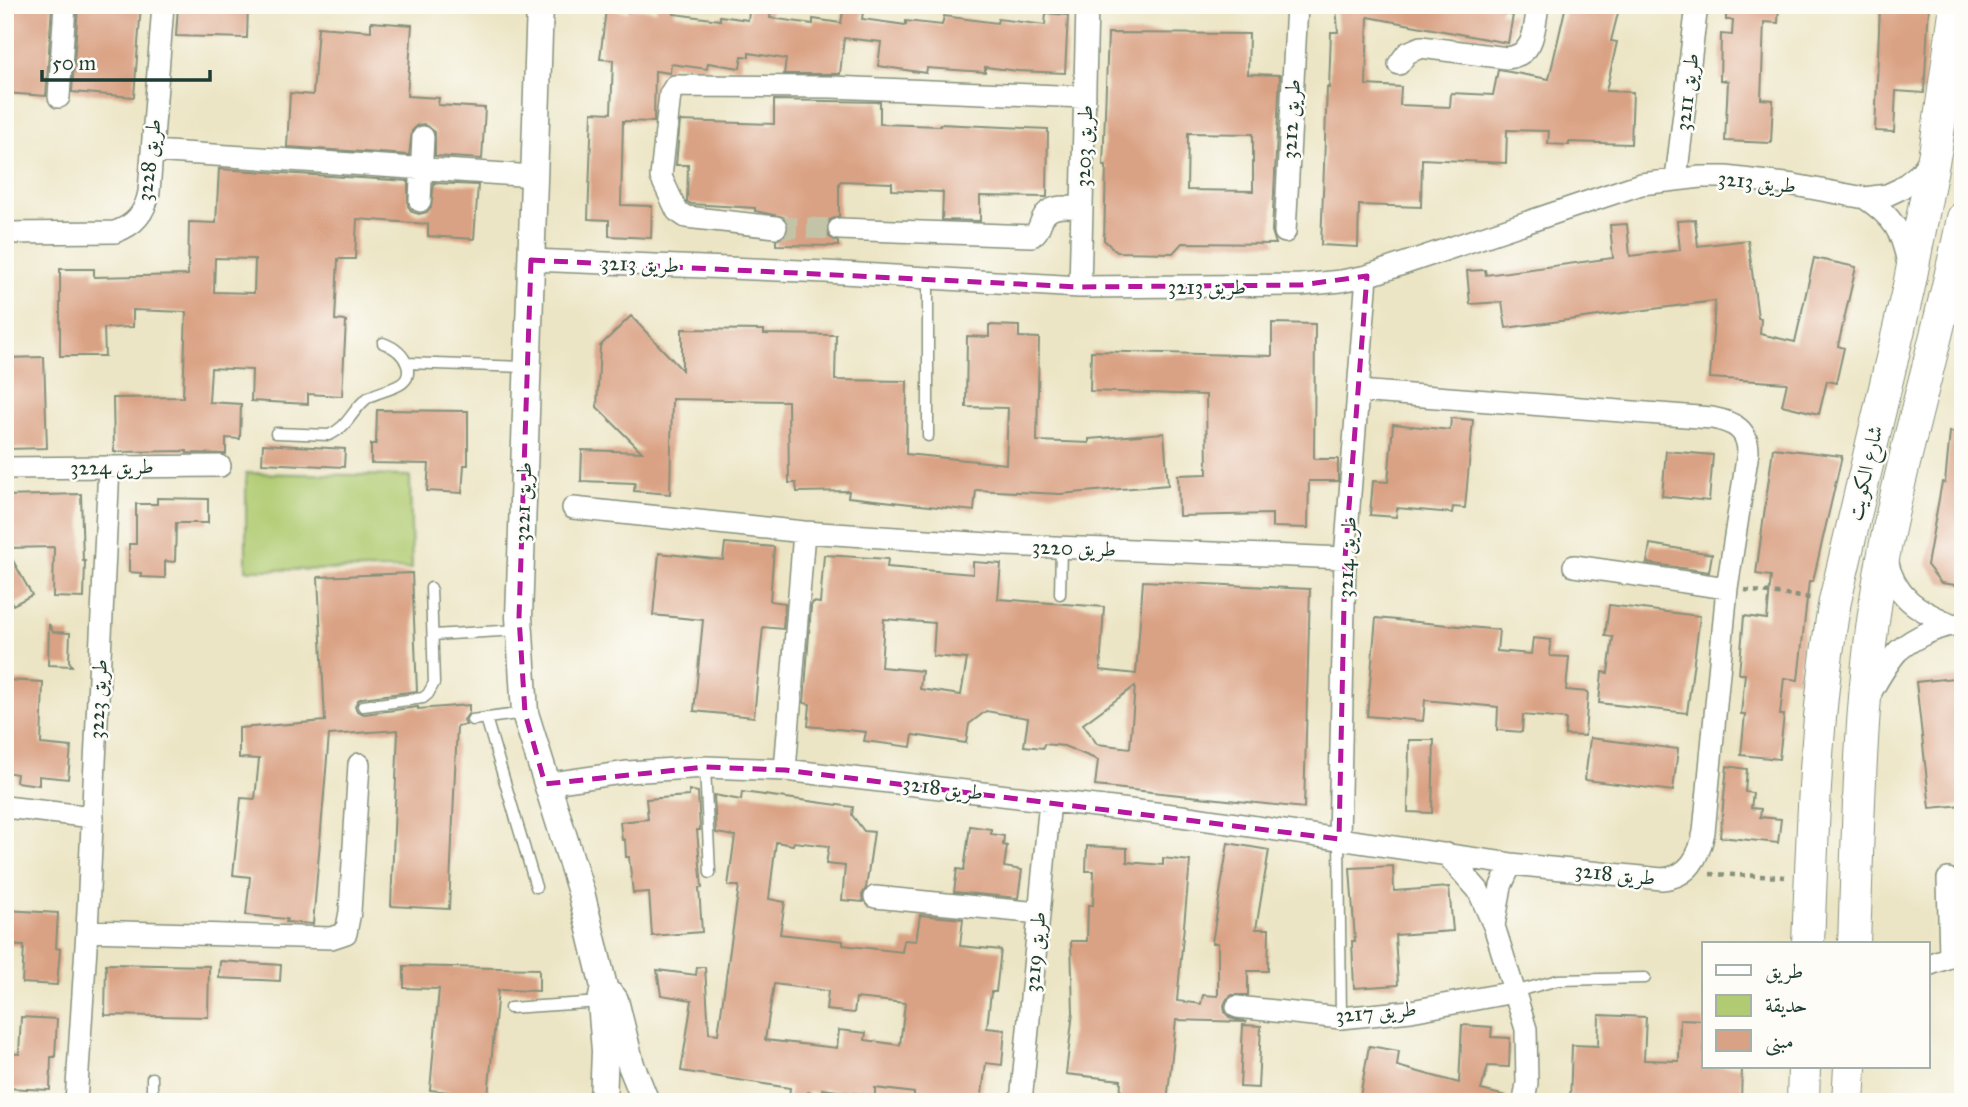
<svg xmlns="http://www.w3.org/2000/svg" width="1968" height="1107" font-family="'IM FELL Great Primer',Amiri,serif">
	<rect width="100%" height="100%" fill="#fdfcf7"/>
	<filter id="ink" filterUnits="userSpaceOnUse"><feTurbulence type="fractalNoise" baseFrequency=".0143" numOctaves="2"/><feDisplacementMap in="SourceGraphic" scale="14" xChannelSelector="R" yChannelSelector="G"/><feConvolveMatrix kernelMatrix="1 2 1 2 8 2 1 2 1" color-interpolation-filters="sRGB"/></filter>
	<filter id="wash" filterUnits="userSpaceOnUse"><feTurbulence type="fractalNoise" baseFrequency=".00686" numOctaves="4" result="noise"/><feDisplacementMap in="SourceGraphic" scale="28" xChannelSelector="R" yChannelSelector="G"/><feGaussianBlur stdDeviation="1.57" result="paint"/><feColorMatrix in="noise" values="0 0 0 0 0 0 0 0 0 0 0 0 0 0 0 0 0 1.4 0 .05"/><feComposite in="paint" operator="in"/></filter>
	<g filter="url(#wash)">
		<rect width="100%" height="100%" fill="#ece5c5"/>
		<path fill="#b0cb71" stroke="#688452" stroke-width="2" d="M246 473 410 476 412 569 246 570Z"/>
		<g id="blocks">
			<path fill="#daa284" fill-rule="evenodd" d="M5 5H52L46 96 5 93Z
				M78 5H141L134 97 72 92Z
				M178 5H248L247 38 176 36Z
				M657 5H675L674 14 720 20V16L748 20 750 5H772L770 18 813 24V19L841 23 844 5H864L862 19 906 25V21L942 25 944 16 997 23 998 19 1045 25 1046 13 1068 15 1065 73 1018 71 985 67V72L927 68 926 73 878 66 881 42 844 38 840 74H784L786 59 749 53V57L742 56 740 68 708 63 707 69 671 64 670 73 655 71 654 122 623 121 621 205 652 206 651 238 609 236V220L588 219 592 112 611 113 613 60 600 59 606 9 628 12 629 7 656 11Z
				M1336 5H1501L1500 13 1513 15 1508 43 1368 17 1366 85 1401 87 1400 105 1450 107 1451 93 1493 95 1498 70 1549 79 1566 5H1620L1611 41 1617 42 1606 91 1633 92 1631 144 1569 142V145L1548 144 1549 131 1507 130 1506 163 1422 159 1421 207 1359 205 1358 247 1321 245 1327 87 1329 88 1331 32H1338Z
				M1726 5H1779L1778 23 1764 22 1761 99 1773 100 1771 143 1725 141 1728 81 1720 80 1721 34 1732 35 1733 20H1726Z
				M1880 5H1929L1924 93 1896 91 1894 132 1875 131Z
				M371 22 412 25 407 96 439 98 438 105 485 108 482 159 435 156V132L424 124 418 125 412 131 409 155 287 147 290 93 313 95 318 27 371 31Z
				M1108 33 1249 34 1248 74 1280 75 1272 231 1276 244 1182 243 1173 253 1117 252 1104 240 1106 166H1103ZM1188 133 1253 134V191L1187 190Z
				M774 100 880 102V124L940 126V124L1048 129 1047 197 980 196V221L942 220 943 192 892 190V183L841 181 839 183V216L828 221 826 228 828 236 838 242V246L776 245V240L786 235 789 229 784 217 755 211V208L691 204 687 202 688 165H676L680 121 774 124Z
				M219 169 408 181V206L412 212 419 214 427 212 431 207 434 183 478 185 474 239 428 236V224L357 219 355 259H338L335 320 346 321 342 396 308 394V404L251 401 252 370 211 368 209 402 241 404 240 439 226 438V454L187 453V451L114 452 113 398 183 397 186 312 133 310V327L104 328 105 356H60V269H94V277L188 275 189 222 216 223ZM215 258 255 259 254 293 214 292Z
				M1695 220 1698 246 1748 240 1758 318 1761 319 1760 334 1795 342 1814 258 1856 267 1838 346 1844 348 1836 383 1827 381 1819 414 1782 405 1787 383 1710 378 1715 301 1506 328 1502 302 1470 304 1467 271 1485 270 1486 275 1613 258 1610 225 1627 224 1630 256 1680 250 1677 221Z
				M631 316 682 370V329L764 330V334L836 335 835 380 907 381 906 454 1006 464 1008 408 966 407 967 336 989 337V325L1019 326V337L1039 338 1037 441 1089 443V439L1164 433 1168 485 1060 494 976 490 974 511 848 497 849 491 797 492 796 483H789L788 401 672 399 670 494 634 491 635 483 581 481 582 450 642 452 597 407 600 346Z
				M1272 323 1315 324 1314 459H1338V481H1309L1308 528 1272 527V514L1179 516 1178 475 1207 474 1206 395 1090 391 1091 351 1272 356Z
				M44 357 47 448 6 449 5 358Z
				M377 410 468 411V465H464L462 493 427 491 429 464 371 463V444H376Z
				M1451 418 1473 420 1465 508 1453 507 1452 513 1397 508 1396 517 1370 515 1373 481 1388 482 1393 424 1450 430Z
				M1950 432H1963V586L1941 583 1927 565 1942 482 1945 483Z
				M263 444 345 449 344 467 262 463Z
				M1773 448 1842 456 1813 581H1809L1798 680 1784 678 1780 715H1784L1779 759 1741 755 1745 714H1741L1745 674H1739L1744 616 1767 619 1771 576 1756 574Z
				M1666 451 1713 455 1709 501 1662 496Z
				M81 494 83 561H85L84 598 53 597 54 547 6 548 32 595 13 605 5 591V496Z
				M157 498 208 499V523H176L175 562 165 561V578L141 577V573L129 572V544H136V504H157Z
				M725 543 774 547 770 601 785 603 783 629 763 627 754 717 694 711 703 620 653 615 659 553 723 560Z
				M1650 544 1712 554 1709 572 1647 563Z
				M824 555 888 559 887 567 973 574V562L1001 564 998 599 1104 607 1100 670 1136 674 1143 581 1310 589 1304 808 1095 786 1098 760 1064 746 1044 744 1043 748 1024 746 1028 718 986 711 969 724 966 743 913 735 911 747 864 741 866 732 808 726 810 704 804 703 811 606 813 602 820 603ZM884 619 935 623 933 656 967 659 961 695 920 689 922 671 881 667ZM1135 686 1130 748 1097 744 1083 724Z
				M412 573 417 691 362 698 358 700 355 706 357 711 364 714 418 707V709L469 705V713L464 720 466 725 457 726 449 909 391 906 398 730 329 735 313 924 286 922 287 919 246 915 250 877 233 875 241 798 255 799 259 759 239 758V728L325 721 318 577Z
				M1609 605 1700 616 1687 713 1599 703 1602 672 1608 673 1613 637 1605 636Z
				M1376 618 1499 630 1497 651 1531 654 1533 638 1551 640 1550 656 1569 657 1566 690 1588 692 1585 736 1565 735 1566 719 1523 715 1522 732 1497 730 1498 707 1425 700 1423 721 1367 716Z
				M49 624 53 632 70 633 69 661 72 666 48 665Z
				M1963 677V805L1930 808 1916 682Z
				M5 680 43 682 41 744 71 747 68 779 39 776V785L16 782 17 774 5 772Z
				M1590 738 1678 749 1673 791 1585 780Z
				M1409 740H1434L1432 813 1408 812Z
				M1727 766 1747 769 1745 792 1753 793 1751 808 1761 809 1760 817 1781 819 1778 843 1720 837Z
				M689 790 698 792 700 830H697L702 888H699L702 932 652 936 649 892 633 893 629 857H626L625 839 622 840 620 822 648 819 646 799 689 796Z
				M742 792 853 807 852 815 864 831 874 832 866 888 862 895 863 902 842 900 845 866 826 864 829 846 794 842 793 845 776 842 769 899 785 902 780 934 843 941V945L902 952 904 940 916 941 920 915 963 919 960 946 1001 950 996 992H991L987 1028 1005 1030 1002 1065 986 1063 981 1102H914V1093L875 1088V1096L822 1089V1094L808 1092 806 1100 789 1098 790 1088 681 1071 692 1000 661 995 657 970 696 975 697 967H705L709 1033 718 1034 739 886H728L735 836 716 833 714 795 741 800ZM774 984 828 991 826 1010 854 1013 856 998 905 1003 900 1045 865 1040 866 1033 839 1030 837 1048 765 1040Z
				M970 826 991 829V834L1004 836 1003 845 1007 846 1004 867 1022 870 1018 898 954 892 957 869 964 870Z
				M1228 843 1269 850 1256 929H1269L1268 971H1248V995H1232L1227 999 1224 1005 1225 1012 1230 1018 1247 1022 1176 1020 1167 1102H1120L1121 1080 1066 1074 1073 1012 1071 941H1087L1088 905H1093L1094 871H1086L1087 846 1127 848V862L1163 865V858L1190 861 1177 1001 1201 1004 1203 995 1218 996V943H1212Z
				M1393 866 1394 891 1449 887 1453 931 1395 935 1398 985 1354 988 1352 941H1355L1350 868Z
				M5 910 58 913 56 948 60 949 57 985 22 983 24 946 5 945Z
				M220 961 281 965 280 981 219 978Z
				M106 964 209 966 208 1017 105 1015Z
				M404 966 539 969V991L498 990 488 1096 430 1090 439 989 404 988Z
				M1599 1015 1646 1017 1644 1060 1679 1061 1680 1019 1704 1020V1067H1742L1741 1102H1570L1572 1045 1598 1046Z
				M21 1017 57 1019 55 1057H51L50 1090 5 1088V1053L19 1054Z
				M1243 1025 1261 1026 1258 1088 1240 1087Z
				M1462 1025 1492 1027 1491 1037 1510 1038 1509 1067 1488 1066 1481 1090 1506 1096 1505 1102H1359L1369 1046 1399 1051 1397 1066 1459 1083Z"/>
		</g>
	</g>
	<g filter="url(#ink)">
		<use href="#blocks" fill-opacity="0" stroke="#86917c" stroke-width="2"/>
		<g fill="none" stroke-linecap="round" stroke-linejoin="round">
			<path stroke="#c3c3a8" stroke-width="21" stroke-dasharray="21 10" stroke-linecap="butt" d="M776 227 839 229"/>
			<g stroke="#86917c" stroke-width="13">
				<path id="service" d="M406 363 526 367
					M276 433 329 435C348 427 351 412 365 400 377 388 415 391 407 365 403 353 394 347 383 343
					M928 436V278
					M1060 594 1061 547
					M433 635 519 630
					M363 706 423 698 428 694 434 683 431 588
					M486 718 536 887
					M472 720 525 713
					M705 767 710 873
					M1339 839 1341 1018
					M1514 992 1558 980 1645 978
					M510 1008 601 1002
					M152 1102V1078"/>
			</g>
			<g stroke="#86917c" stroke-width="24">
				<path id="minor" d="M1399 64 1407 53 1421 47 1507 58C1536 55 1534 28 1538 5
					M59 97 65 5
					M152 151 535 176
					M1676 179 1697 5
					M1865 198C1893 217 1902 231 1908 264
					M420 201 423 137
					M776 227 686 217 677 211 661 177 670 94 675 86 831 87 1085 97
					M839 229 1032 236C1038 232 1038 229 1041 222 1048 203 1066 207 1082 208
					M1285 232 1297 5
					M5 233 115 232C135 225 145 213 149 192L163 5
					M531 260 826 272 1080 287 1301 285 1341 281 1367 276 1641 184 1701 177H1726L1794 185 1865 198 1887 195 1900 189 1920 173 1930 159
					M1080 287 1087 5
					M5 468 220 466
					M573 508 804 532 1004 545 1345 558
					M1887 560C1895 597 1917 610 1951 624
					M1574 566 1727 588
					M1868 697C1877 682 1886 664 1898 651 1914 637 1942 624 1963 624
					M785 770 804 532
					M545 784 628 772 705 767 785 770 1181 816 1511 864 1662 879C1689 877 1699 857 1704 832L1727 588 1748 452C1748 429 1733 422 1712 418L1358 391
					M5 807 93 817
					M1339 839 1345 558 1367 276
					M1446 854 1478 890 1494 926 1526 1029 1527 1083 1524 1102
					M1948 879 1950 957
					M875 897 1039 913
					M1494 926 1501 886 1511 864
					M87 931 331 938 346 933 350 912 359 764
					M1928 965 1961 953
					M1237 1007 1341 1018 1411 1011 1514 992
					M76 1102 87 931 109 467
					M1021 1102 1050 801"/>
			</g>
			<g stroke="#86917c" stroke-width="29">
				<path id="tertiary" d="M540 5 519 617 525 713 581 892 604 987 601 1002 605 1051 603 1102
					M612 996 615 1000 631 1065 646 1102"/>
			</g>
			<g stroke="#86917c" stroke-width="34">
				<path id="secondary" d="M1808 944C1813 830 1815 714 1835 601L1909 286 1936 147 1956 5
					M1854 944C1859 813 1859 678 1885 548 1907 437 1941 329 1963 218
					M1803 1102 1804 1067
					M1848 1102 1850 1067"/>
			</g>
			<path stroke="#86917c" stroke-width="4.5" stroke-dasharray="5 5" stroke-linecap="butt" d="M1745 590 1810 598
				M1710 874 1785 877"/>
			<use href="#service" stroke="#fff" stroke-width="10"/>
			<use href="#minor" stroke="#fff" stroke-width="21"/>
			<use href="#tertiary" stroke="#fff" stroke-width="26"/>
			<use href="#secondary" stroke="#fff" stroke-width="32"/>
		</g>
	</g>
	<path fill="none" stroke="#b5179e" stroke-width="5" stroke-dasharray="14 9" stroke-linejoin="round" d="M531 260 1080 287 1301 285 1367 276 1345 558 1339 839 785 770 705 767 545 784 525 713 519 617Z"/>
	<g text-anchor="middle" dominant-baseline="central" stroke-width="5" stroke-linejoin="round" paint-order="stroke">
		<g font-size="21" fill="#1f3d34" stroke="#fdfcf7">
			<text transform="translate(1687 92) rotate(-83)">طريق 3211</text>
			<text transform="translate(1291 119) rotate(-87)">طريق 3212</text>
			<text transform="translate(1084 146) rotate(-88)">طريق 3203</text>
			<text transform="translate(149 160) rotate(-83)">طريق 3228</text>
			<text transform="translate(1757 182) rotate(6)">طريق 3213</text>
			<text transform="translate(640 264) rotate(2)">طريق 3213</text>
			<text x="1207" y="287">طريق 3213</text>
			<text transform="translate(112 467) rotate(-1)">طريق 3224</text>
			<text transform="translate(1865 473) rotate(-77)">شارع الكويت</text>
			<text transform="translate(523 502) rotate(-88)">طريق 3221</text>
			<text transform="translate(1074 548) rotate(2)">طريق 3220</text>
			<text transform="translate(1347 557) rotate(-87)">طريق 3214</text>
			<text transform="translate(98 699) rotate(-87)">طريق 3223</text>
			<text transform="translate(943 788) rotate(7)">طريق 3218</text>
			<text transform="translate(1615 874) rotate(6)">طريق 3218</text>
			<text transform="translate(1035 952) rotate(-85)">طريق 3219</text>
			<text transform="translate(1376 1012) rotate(-5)">طريق 3217</text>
		</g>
	</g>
	<rect width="1968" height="1107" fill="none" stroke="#fdfcf7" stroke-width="28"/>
	<rect x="1702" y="942" width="228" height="126" fill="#fdfcf7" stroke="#a4b0a9" stroke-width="2"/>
	<rect x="1716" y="965" width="35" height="10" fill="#ffffff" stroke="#a4b0a9" stroke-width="2"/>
	<text x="1765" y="978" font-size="21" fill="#1f3d34">طريق</text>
	<rect x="1716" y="995" width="35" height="21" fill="#b0cb71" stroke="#a4b0a9" stroke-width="2"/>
	<text x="1765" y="1012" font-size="21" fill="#1f3d34">حديقة</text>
	<rect x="1716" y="1030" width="35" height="21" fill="#daa284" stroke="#a4b0a9" stroke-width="2"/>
	<text x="1765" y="1048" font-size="21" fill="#1f3d34">مبنى</text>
	<path d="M42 70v10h168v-10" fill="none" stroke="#1f3d34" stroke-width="3.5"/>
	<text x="52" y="70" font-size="21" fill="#1f3d34" stroke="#fdfcf7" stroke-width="5" paint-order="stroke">50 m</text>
</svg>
